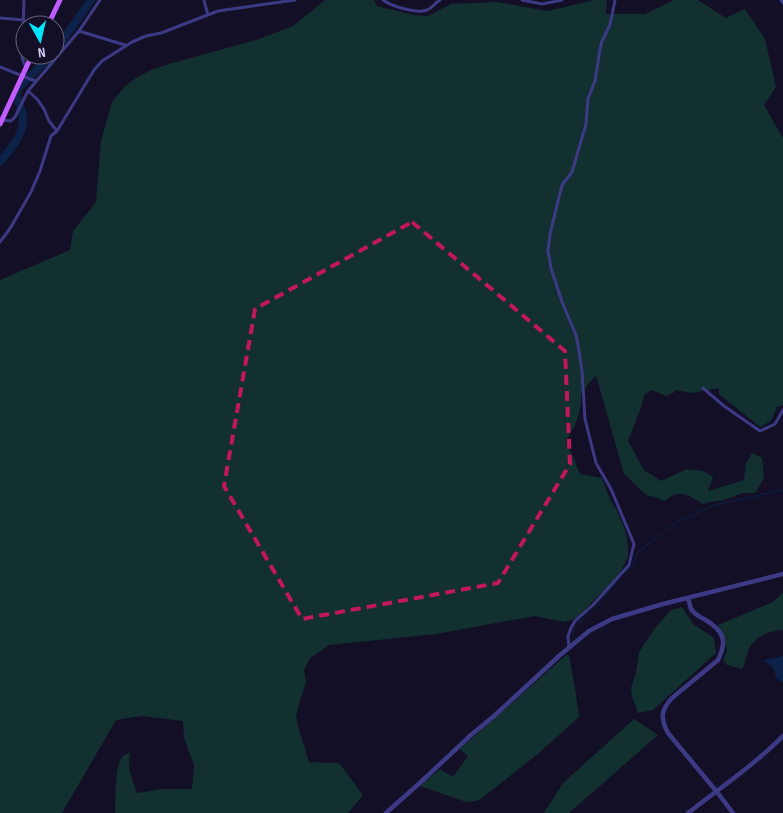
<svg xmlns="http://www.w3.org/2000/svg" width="783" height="813" font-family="'Sofia Sans Condensed',sans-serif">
	<rect width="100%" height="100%" fill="#130f26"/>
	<path fill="#12302f" d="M325 0H374L377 6 414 15 428 16 451 4 497 2 547 11 595 0H607L606 14H645L674 0H698L726 18 745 9 765 39 776 87 764 105 783 138V405L777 407 771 421 760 427 719 394V388L692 393 675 390 673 393 666 396 652 390 644 395 641 408 628 441 644 470 661 481 687 469 703 471 713 477 708 491 744 480 746 463 752 453 762 458 764 478 755 493H743L724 500 710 502 703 504C689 496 679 488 665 501L655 497 646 495 624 474 596 375 581 393C582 409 576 428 566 440L580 474 602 478 610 499 616 509 625 529 628 546V557L622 569 614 581 594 600 578 618 564 622 535 616 436 634 329 645 310 658 304 670 306 682 300 701 296 716 298 726 309 762 339 763 363 795 348 813H115C116 801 114 764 123 756 125 754 128 754 130 753 127 768 132 779 137 793L162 789H192L194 765 184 738 183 721 142 716 116 720 62 813H0V280L70 250 73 231 96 202 101 141 112 102 125 86 136 78 151 70 169 64 256 40 293 26Z
		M782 593H783V630C769 631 755 636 749 649 746 656 746 662 742 669L727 665 723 660 727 651 723 635 718 625 773 602Z
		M682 607 693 624 714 638 716 653 653 710 638 713 632 696 631 688 636 673 639 652 655 628 671 610Z
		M567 654 569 656 575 688 579 717 539 753 482 798 476 801 466 802 420 786 440 769 453 777 468 756 460 749Z
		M634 719 658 735 569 813H544L563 783Z"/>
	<path fill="#0c2248" d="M783 656V681L782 682 776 678 774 669 764 660Z"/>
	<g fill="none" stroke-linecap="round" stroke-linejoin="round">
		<path stroke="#0c2248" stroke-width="1" d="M623 574 633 565 638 552 674 524 714 505 783 490
			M572 636 575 627 597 606 620 577"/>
		<path stroke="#0c2248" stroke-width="8" d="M55 51 91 0
			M0 162C9 150 24 135 23 119 23 110 17 101 16 92L22 84 52 55"/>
		<path stroke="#3d3a85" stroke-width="3" d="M24 0 22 58 26 68
			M204 0 208 15
			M383 0C391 6 417 14 427 10 432 8 435 3 440 0
			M522 0 542 4 562 0
			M781 0 783 3
			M0 18 24 20
			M79 31 125 45
			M0 67 35 81
			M28 91 37 99 44 109 49 121 57 131
			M2 120 11 121 15 117 28 91 79 31 100 0
			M0 242 11 227 31 192 40 171 51 136 57 131 94 70 102 61 132 42 146 36 161 33 218 11 295 0
			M703 388 724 406 760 431 775 424 783 410
			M569 647 568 636 571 628 575 621 593 605 629 565 634 544 611 489 596 463 585 419 582 371 578 345 576 335 562 302 551 268 548 251 550 234 562 185 572 172 586 124 588 99 595 81 600 49 602 41 610 25 615 0"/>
		<path stroke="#3d3a85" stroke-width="4.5" d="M688 598C689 601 690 606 691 609 694 614 700 617 704 619 723 630 728 640 718 660L672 698C661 710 660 718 668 733L717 792 733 813
			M386 813 422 781 471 735 494 716 559 656 589 631 612 619 663 604 783 574
			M688 813C720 788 754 765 783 736"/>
		<path stroke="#c25bff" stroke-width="5" d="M48 25 60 0
			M0 124 32 55"/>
	</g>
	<path fill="none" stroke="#c2185b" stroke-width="4" stroke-dasharray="10 6" stroke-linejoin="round" d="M412 222 565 351 570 464 498 583 302 619 224 486 255 309Z"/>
	<g transform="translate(40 40) rotate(172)"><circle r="24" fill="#130f26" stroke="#625e7d"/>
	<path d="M0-4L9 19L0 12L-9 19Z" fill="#00e5ff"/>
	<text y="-8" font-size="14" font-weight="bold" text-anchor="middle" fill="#d9d4ff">N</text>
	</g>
</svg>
